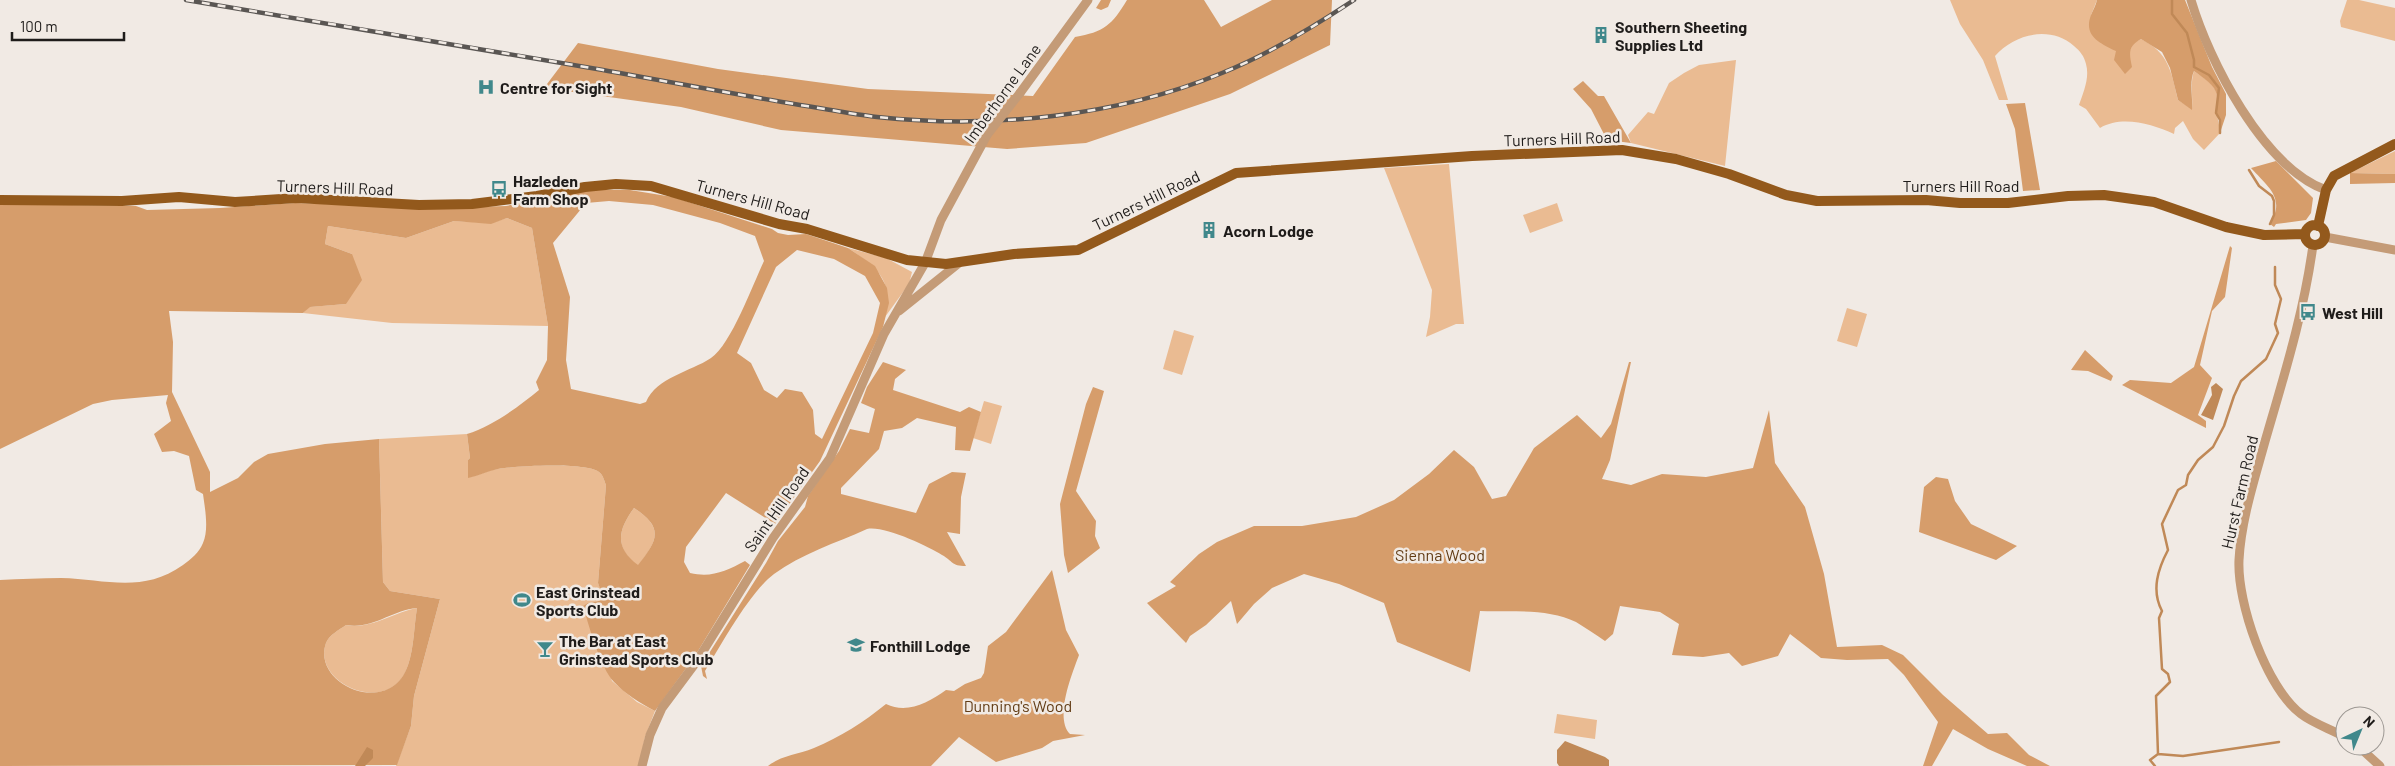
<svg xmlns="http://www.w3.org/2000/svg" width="2395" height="766" font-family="Barlow,sans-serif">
	<rect width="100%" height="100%" fill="#f1eae4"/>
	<path fill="#eabb92" d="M1950 0H2097L2091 15 2129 52 2133 43 2141 39C2169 53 2171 71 2178 100L2192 109C2193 96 2190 83 2194 71 2211 83 2220 87 2217 109 2216 114 2220 126 2220 133L2204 150 2193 139 2183 121 2175 128 2174 134C2152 124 2122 115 2100 128L2086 109 2079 105C2083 93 2090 78 2086 64 2084 56 2080 51 2074 46 2050 25 2014 34 1995 56L2008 100H1999L1983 60 1960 24Z
		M2347 0H2359L2395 8V41L2341 27 2340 21Z
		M1736 60 1725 166 1631 143 1628 135 1648 112 1654 114 1669 83 1684 73 1699 65Z
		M2395 151V174L2350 173Z
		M1449 164 1464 324H1456L1426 337 1430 317 1432 290 1384 168Z
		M1557 203 1563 221 1530 233 1523 215Z
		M507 218 532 228 548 326 392 323 303 313 309 307 346 304 352 254 325 244 328 226 406 238 454 221 491 223Z
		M848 248 886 258 912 272 909 284 885 317C894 279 876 267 848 248Z
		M1847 308 1867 314 1857 347 1837 341Z
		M1174 330 1194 336 1182 375 1163 369Z
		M984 401 1002 406 991 444 973 438Z
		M467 434 470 458 468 460V477C479 476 487 470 498 469 516 466 585 462 599 472 603 475 604 480 606 485L598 583 605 600 588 603 612 681 637 702 655 711 645 737 639 766H396L411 726 414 696 440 599 390 591 383 582 379 439Z
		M634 508C665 528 657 541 638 566 614 547 618 530 634 508Z
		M417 608C414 626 414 648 408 665 391 719 311 684 326 643 329 635 339 630 346 625 370 630 394 612 417 608Z
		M1557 714 1597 720 1595 739 1554 733Z"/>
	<path fill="#d69d6b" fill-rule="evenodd" d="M1101 0H1111L1108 7 1101 10 1096 8Z
		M1127 0H1204L1221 27 1272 0H1332L1330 45 1230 94 1086 143 1007 149 781 130 681 107 544 88 578 43 718 69 868 89 1033 96 1075 37C1104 32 1112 25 1127 0Z
		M2097 0H2185L2212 67 2226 94V115L2220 133V120L2216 113C2221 89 2213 85 2194 71 2189 82 2193 97 2192 110L2178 100 2170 68 2162 52 2141 39C2128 46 2129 53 2132 67L2125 74 2114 60 2116 51C2100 43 2083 36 2091 15 2093 10 2096 5 2097 0Z
		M1583 81 1598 96H1604L1631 143 1607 140 1591 109 1573 89Z
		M2025 103 2040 190 2023 191 2015 129 2006 104Z
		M2276 161 2313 198 2311 213 2306 220 2276 224 2274 227 2270 224C2286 198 2268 187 2251 168Z
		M2350 173 2395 174V183L2350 184Z
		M587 190H630L673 197 772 229 778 233 788 235 806 234 848 248 875 266 887 288 889 303 883 327 820 461 775 524 726 493 686 547 684 562 690 573C712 578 726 571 745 561L750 565 695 656 655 711C640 703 625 694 614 682 600 667 589 626 583 606L588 603 604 600 598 583 606 485C604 480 603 475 599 472 585 462 516 466 498 469 487 471 479 476 468 478V460L470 458 467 434C493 426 518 407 539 390L536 382 547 360 548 326 532 228 507 218 491 224 454 221 406 238 328 226 325 244 352 254 362 280 346 304 310 307 303 313 169 311 173 342 172 392 210 472V492L238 478 254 462 268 454 325 444 379 439 383 582 390 591 440 599 414 696 411 726 397 765 0 766V580C20 579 41 578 61 578 105 579 142 594 183 565 191 559 199 553 203 543 209 529 205 509 203 494L196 490 189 456 174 451 162 452 154 434 171 421 166 403 168 395 112 400 93 404 0 449V204L136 206 147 210 220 208 295 203 440 208 506 206ZM609 201 653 205 720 223 755 236 764 261C753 284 731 345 711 358 690 372 657 377 646 402L640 404 571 389 566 360 570 297 553 243 586 203ZM797 250 834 259 865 276 880 303 873 333 822 439 815 434 813 410 802 392 785 389 777 398 764 390 751 363 737 353 776 267ZM634 508C665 528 657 541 638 565 614 547 618 530 634 508ZM417 608C414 626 414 648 408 665 390 719 311 684 326 643 329 635 339 630 346 625 372 630 392 610 417 608Z
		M2230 246 2232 248 2225 297 2212 311 2200 365 2212 378 2198 415 2206 421V428L2122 385 2130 380 2171 383 2194 367Z
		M2085 350 2113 376 2111 381 2088 371 2071 370Z
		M883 362 906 370 895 379 893 390 960 412 969 407 981 412 970 451 955 450 956 427 917 418 902 428 884 431 879 449 841 488V494L916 513 929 484 952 472 966 473 961 497 960 534 947 532 966 566C951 566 953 561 942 555 928 546 883 525 867 529 836 543 801 554 774 574 749 593 722 644 705 671L707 679 703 676 701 666 766 563 778 541 805 507 808 496 839 451 850 429 869 433 875 409 861 403 867 387Z
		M1629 362H1631L1610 460 1602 479 1631 485 1662 474 1706 477 1753 468 1769 410 1775 463 1805 507 1824 574 1837 647 1882 645 1903 655 1943 695 1988 734 2007 733 2029 755 2050 766H2027L1988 749 1953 729 1932 766H1923L1938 722 1904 675 1888 659 1847 660 1821 658 1790 634 1778 656 1742 666 1729 653 1703 657 1672 655 1679 624 1660 612 1620 606 1613 634 1605 641C1596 635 1586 628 1576 622 1548 608 1510 612 1480 611L1470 672 1397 642 1384 603 1339 584 1304 574 1272 588 1254 604 1237 624 1231 601 1206 625 1190 636 1186 643 1147 603 1176 586 1170 582 1199 554 1217 542 1254 526H1302L1356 517 1394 500 1429 474 1454 450 1474 467 1492 499 1506 496 1534 448 1577 415 1601 438 1611 424Z
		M1093 387 1104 391 1076 491 1096 521 1095 536 1100 548 1068 573 1064 555 1060 504 1086 404Z
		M1936 477 1948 479 1955 501 1971 524 2017 546 1996 560 1919 532 1924 487Z
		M1052 570 1066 630 1079 655C1072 674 1054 718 1070 734L1085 735 1053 741 1042 748 996 762 959 737 931 766H768C782 755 797 755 814 748 840 737 864 722 886 704 907 714 928 703 946 690L954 691 965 684 981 678 984 673 988 646 1006 632Z"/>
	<path fill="#c08957" d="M2216 383 2223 389 2213 420 2201 415 2212 395 2211 387Z
		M1565 741 1605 757 1609 760V766H1559L1557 763V750Z
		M367 747 373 750V758L365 766H355Z"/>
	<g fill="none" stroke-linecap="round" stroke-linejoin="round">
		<path stroke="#c08957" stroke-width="2.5" d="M2172 0V14L2187 33 2194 60V67L2209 75 2219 88 2216 113 2220 120V133
			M2249 170 2259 186 2272 196 2274 201V215L2270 224
			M2158 754 2156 696 2170 682 2168 674 2162 669 2159 618 2162 611C2151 590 2158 569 2168 550L2162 524 2178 490 2186 485 2188 475 2198 460 2213 447 2224 426 2234 396 2241 381 2266 359 2278 333 2275 324 2281 299 2275 285V267
			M2155 766 2150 760 2158 754 2183 756 2279 742"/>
		<path stroke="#c49b77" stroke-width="9" d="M2191 0C2209 61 2263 167 2326 190
			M1020 93 1088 0
			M2325 237 2395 250
			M2313 245C2304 313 2283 379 2264 445 2254 481 2241 521 2239 560 2237 603 2266 687 2301 714 2314 724 2331 729 2345 737
			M899 311 959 263
			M2358 746 2380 766
			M642 766 650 735 662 708 697 661 773 538 830 458 884 334 925 263 941 220 987 135"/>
		<path stroke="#93591c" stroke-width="10" d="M0 200 122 201 179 197 235 202 297 198 419 205 472 204 537 196 585 187 616 184 651 186 779 224 807 229 907 260 946 264 1014 254 1078 250 1236 173 1472 156 1622 150 1676 159 1729 174 1786 195 1817 201 1926 200 1960 203H2008L2068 196 2104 195 2154 202 2226 227 2264 235 2305 234
			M2305 235a10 10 0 1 1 20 0a10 10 0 1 1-20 0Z
			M2318 226 2326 190 2334 176 2395 144"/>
		<g stroke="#5a5653" stroke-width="4.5">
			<path id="rail" d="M186 0C325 23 464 46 603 70 669 82 734 94 800 105 826 109 852 114 877 117 992 129 1116 117 1222 73 1269 54 1312 28 1354 0"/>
		</g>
		<use href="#rail" stroke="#f1eae4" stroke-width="2.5" stroke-dasharray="8" stroke-linecap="butt"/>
		<path stroke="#c49b77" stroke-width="9" d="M987 135 1020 93"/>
	</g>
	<defs>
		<g id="building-bare" transform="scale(1.35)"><path d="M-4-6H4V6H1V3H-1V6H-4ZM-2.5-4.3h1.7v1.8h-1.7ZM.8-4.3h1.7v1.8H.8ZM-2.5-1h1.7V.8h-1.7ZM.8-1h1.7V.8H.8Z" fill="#40888b" stroke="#f1eae4" stroke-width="2.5" paint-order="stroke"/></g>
		<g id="hospital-bare" transform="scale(1.35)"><path d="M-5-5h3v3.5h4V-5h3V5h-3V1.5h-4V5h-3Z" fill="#40888b" stroke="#f1eae4" stroke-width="2.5" paint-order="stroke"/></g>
		<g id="bus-bare" transform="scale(1.35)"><path d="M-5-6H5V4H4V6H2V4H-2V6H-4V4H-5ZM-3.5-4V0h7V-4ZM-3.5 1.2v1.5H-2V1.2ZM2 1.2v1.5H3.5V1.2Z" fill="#40888b" stroke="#f1eae4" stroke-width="2.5" paint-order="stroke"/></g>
		<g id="stadium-bare" transform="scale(1.35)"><path d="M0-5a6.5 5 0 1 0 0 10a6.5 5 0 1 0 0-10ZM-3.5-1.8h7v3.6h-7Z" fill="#40888b" stroke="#f1eae4" stroke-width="2.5" paint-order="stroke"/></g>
		<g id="school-bare" transform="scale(1.35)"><path d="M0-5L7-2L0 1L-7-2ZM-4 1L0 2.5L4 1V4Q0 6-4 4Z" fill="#40888b" stroke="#f1eae4" stroke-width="2.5" paint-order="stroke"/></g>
		<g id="bar-bare" transform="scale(1.35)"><path d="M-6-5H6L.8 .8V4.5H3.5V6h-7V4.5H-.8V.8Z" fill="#40888b" stroke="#f1eae4" stroke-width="2.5" paint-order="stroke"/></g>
	</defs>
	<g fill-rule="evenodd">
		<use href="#building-bare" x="1601" y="35"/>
		<use href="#hospital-bare" x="486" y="87"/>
		<use href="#bus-bare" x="499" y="189"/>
		<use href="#building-bare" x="1209" y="230"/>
		<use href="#bus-bare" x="2308" y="312"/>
		<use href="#stadium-bare" x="522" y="600"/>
		<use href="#school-bare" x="856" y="645"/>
		<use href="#bar-bare" x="545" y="649"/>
	</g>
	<g text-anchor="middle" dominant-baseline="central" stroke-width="5" stroke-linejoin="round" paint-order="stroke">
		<g font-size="16" font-weight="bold" fill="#1f1c1a" stroke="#f1eae4" text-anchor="start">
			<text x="1615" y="26">Southern Sheeting<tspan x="1615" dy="18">Supplies Ltd</tspan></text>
			<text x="500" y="87">Centre for Sight</text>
			<text x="513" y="180">Hazleden<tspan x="513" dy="18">Farm Shop</tspan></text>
			<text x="1223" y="230">Acorn Lodge</text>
			<text x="2322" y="312">West Hill</text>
			<text x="536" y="591">East Grinstead<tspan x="536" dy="18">Sports Club</tspan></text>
			<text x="559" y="640">The Bar at East<tspan x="559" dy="18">Grinstead Sports Club</tspan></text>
			<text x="870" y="645">Fonthill Lodge</text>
		</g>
		<g font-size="16" fill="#1f1c1a" stroke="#f1eae4">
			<text transform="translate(1002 93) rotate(-54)">Imberhorne Lane</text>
			<text transform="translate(1562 138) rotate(-2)">Turners Hill Road</text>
			<text x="1961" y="185">Turners Hill Road</text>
			<text transform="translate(335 187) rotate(2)">Turners Hill Road</text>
			<text transform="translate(753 199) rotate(15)">Turners Hill Road</text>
			<text transform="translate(1146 200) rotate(-26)">Turners Hill Road</text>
			<text transform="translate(2239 492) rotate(-77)">Hurst Farm Road</text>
			<text transform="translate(776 509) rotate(-55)">Saint Hill Road</text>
		</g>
		<g font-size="16" fill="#623c15" stroke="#f1eae4">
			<text x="1440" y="554">Sienna Wood</text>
			<text x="1018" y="705">Dunning's Wood</text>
		</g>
	</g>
	<g transform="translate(2360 731) rotate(44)"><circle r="24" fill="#f1eae4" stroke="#9d9893"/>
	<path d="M0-4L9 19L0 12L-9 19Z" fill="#40888b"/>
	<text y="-8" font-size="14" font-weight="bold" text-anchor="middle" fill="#1f1c1a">N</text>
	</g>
	<path d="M12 32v8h112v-8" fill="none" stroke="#1f1c1a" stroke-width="2.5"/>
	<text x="20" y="32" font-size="15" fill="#1f1c1a" stroke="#f1eae4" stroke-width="4" paint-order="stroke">100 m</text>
</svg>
